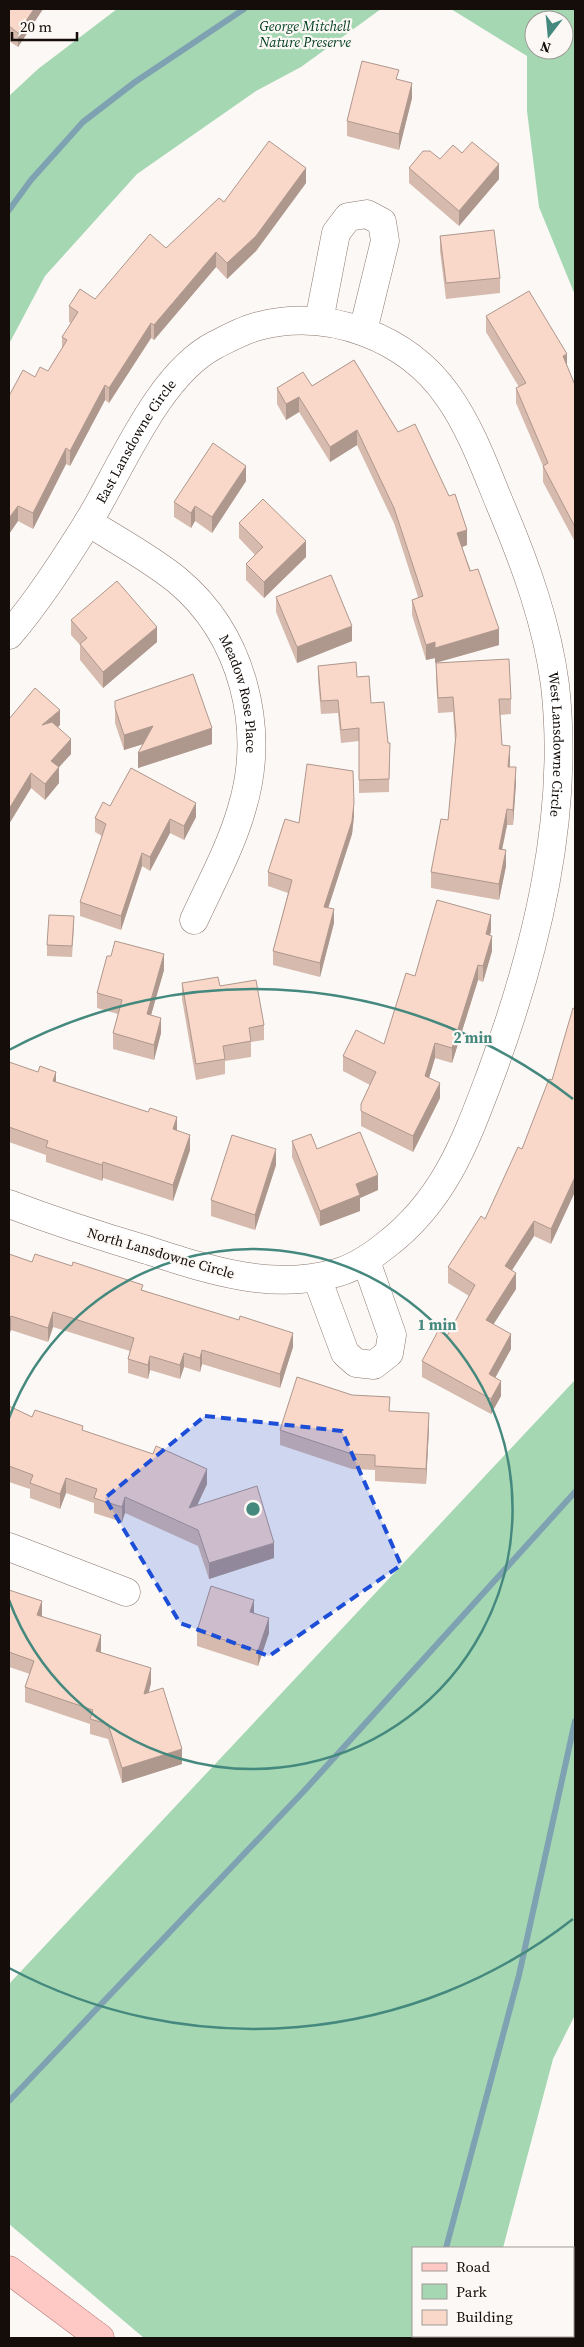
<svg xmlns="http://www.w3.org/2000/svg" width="584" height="2347" font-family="'Source Serif 4',serif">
	<rect width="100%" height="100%" fill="#fcf8f5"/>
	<path fill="#a5d7b3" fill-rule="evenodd" d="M117 9H381L301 67 256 91 137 174 45 276 9 344V96L38 69Z
		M451 9H575V295L539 207 527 111V56ZM534 20H564V50H534Z
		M575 1380V2015L553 2059 503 2248H413V2336H476L475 2338H144L9 2224V1984Z"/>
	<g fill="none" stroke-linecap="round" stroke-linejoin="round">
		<path stroke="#7fa2b2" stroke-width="6" d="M9 210 31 180 83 122 135 82 244 9
			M9 2101 304 1791 575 1492
			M446 2248 519 1975 575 1721
			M423 2338V2336"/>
		<g stroke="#8b776e" stroke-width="29">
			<g id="minor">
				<path d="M319 321 336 233 348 217 367 214 382 222 385 241 363 331"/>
				<path id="s1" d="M88 522C118 541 150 558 177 580 243 635 266 728 242 808 231 847 211 883 194 920"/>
				<path id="s2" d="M9 635C38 601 63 562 87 524 120 471 157 375 215 345 229 338 245 329 259 326 329 308 407 337 448 396 472 430 486 471 502 509 526 566 547 624 555 685 570 816 536 952 491 1074 466 1140 445 1200 386 1245 371 1257 355 1268 336 1273 271 1291 209 1270 147 1250 100 1236 54 1221 9 1204"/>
				<path d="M317 1278 345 1353 356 1363 374 1365 389 1353 392 1335 366 1261"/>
				<path d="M9 1547 126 1592"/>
			</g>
		</g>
		<g stroke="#ac6e6a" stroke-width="29">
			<path id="major" d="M9 2270 100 2338"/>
		</g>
		<use href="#minor" stroke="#fff" stroke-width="28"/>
		<use href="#major" stroke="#fec8c5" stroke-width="28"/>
	</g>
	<path fill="#d6baad" d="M9 9H43L18 47 9 41Z
		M399 79 412 98 399 150 347 136V121Z
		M440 159 499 179 459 226 409 183V168Z
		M306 183 256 251 227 279 216 267 154 340 151 338 109 403 105 400 70 466 66 464 33 529 18 521 9 534V396L35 377 48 371 62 348V337L71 323 69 322V306L95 299 166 248 224 202Z
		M440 236 500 278V293L446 299 440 251Z
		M486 316 567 365 575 385V542L543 482V466L516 403V388L519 387 486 332Z
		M354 360 467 545 462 547 499 645 435 663V658L426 660 412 615V600L418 597 394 523 357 445 330 462 299 412 286 420 277 404V388L312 386Z
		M246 481 212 533 195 521 191 528 174 517V502Z
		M239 523 306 557 264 598 246 580V564L255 555 239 538Z
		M276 597 352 641 297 663 276 612Z
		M71 620 157 642 103 688 80 660V645L71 635Z
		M436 663 511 699V714L500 715 502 745 510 761V767L516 783 513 825H507L502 850 506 866 499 900 431 888V872L448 820 455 741 453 712 438 713 436 679Z
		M318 666 357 677 371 703 388 743H390L389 792 359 793V741L341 743 338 713 321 714 318 679Z
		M115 701 212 744 138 768 143 744 124 750 115 723Z
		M9 719 60 725 58 727 71 754 59 767V783L45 800 31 788 9 824Z
		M110 806 196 817 184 840 170 833 150 871 142 866 121 930 80 916V902L102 836 95 832V818Z
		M354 816 352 834 328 908 334 923 320 977 273 965V951L288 893 268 886V872L299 823Z
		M74 927 72 957 47 956V945Z
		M491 931 490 935 492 951 483 982 478 980 452 1063 435 1058 429 1078 440 1098 413 1152 361 1126V1104L370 1085 343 1071V1056L384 1044 415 976Z
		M164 970 151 1015 161 1033 154 1060 113 1049V1033L118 1014 97 1008V993Z
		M182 983 220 986 264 1025V1040L251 1042V1057L225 1061V1074L196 1080 182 999Z
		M9 1062 56 1082 177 1130 190 1150 173 1201 103 1178 102 1181 46 1162V1155L9 1142Z
		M552 1080 551 1244 534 1236 512 1270 516 1289 493 1324 511 1349 495 1378 501 1396 491 1414 422 1377V1361L447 1336 469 1296 448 1283V1267L485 1219 522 1149Z
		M292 1141 317 1149 378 1190 360 1198V1211L320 1226 292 1157Z
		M276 1165 255 1230 211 1216V1200Z
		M9 1254 32 1262 143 1290 293 1347 280 1388 202 1364 200 1372 184 1367 180 1379 150 1370 148 1379 128 1373V1359L130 1351 53 1327 48 1342 11 1330Z
		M9 1406 32 1417 83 1430 207 1484 197 1505 274 1558 209 1579 198 1546 125 1513 122 1522 94 1513V1503L66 1493 60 1509 30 1498V1489L9 1482Z
		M390 1411 429 1428 426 1484 375 1481V1470L352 1469 280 1445V1430Z
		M9 1590 42 1616 101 1650V1652L151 1683 149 1692 182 1764 122 1783 108 1739 90 1734V1724L25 1702V1687L30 1674 9 1667Z
		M254 1613 269 1633 258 1666 197 1646V1631Z"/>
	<path fill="#ae978d" d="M34 9H43L18 47V33Z
		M412 83V98L399 150V134Z
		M499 164V179L459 226V211Z
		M306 168V183L256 251 227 279V263Z
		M216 252V267L154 340V325Z
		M151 323V338L109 403V388Z
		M567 354V370L563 356Z
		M105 385V400L70 466V451Z
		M299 397V412L286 420V404Z
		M357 430V445L330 462V447Z
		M66 448V464L33 529V513Z
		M246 466V481L212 533V517Z
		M18 506V521L9 534V518Z
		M195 506V521L191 528V513Z
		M467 530V545L457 549V533Z
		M10 540V556L9 557V542Z
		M306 541V557L264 598V582Z
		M352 626V641L297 663V647Z
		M157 627V642L103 688V672Z
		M499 629V645L435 663V648Z
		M435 642V658L426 660V645Z
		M60 710V725L42 741V725Z
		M153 726V741L124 750V735Z
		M212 728V744L138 768V753Z
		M71 739V754L51 776V761Z
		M510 746V761L508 782V767Z
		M59 767V783L45 800V784Z
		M516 767V783L513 825V810Z
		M31 773V788L9 824V809Z
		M196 803V817L184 840V826Z
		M354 803V816L352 834 324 921V907Z
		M507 809V825L499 864V849Z
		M170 819V833L150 871V857Z
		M506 850V866L499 900V884Z
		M142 853V866L121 930V916Z
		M334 909V923L320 977V963Z
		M491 915V931L486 949V934Z
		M492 936V951L483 982V966Z
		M164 954V970L147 1029V1014Z
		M478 965V980L452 1063V1048Z
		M161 1018V1033L154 1060V1045Z
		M435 1043V1058L425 1091V1076Z
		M56 1072V1087L53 1081Z
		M440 1083V1098L413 1152V1136Z
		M177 1117V1132L173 1129Z
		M190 1135V1150L173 1201V1185Z
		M276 1149V1165L255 1230V1215Z
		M103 1162V1178L102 1181V1165Z
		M575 1172V1192L551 1244V1229Z
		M378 1175V1190L360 1198V1211L320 1226V1211L356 1184Z
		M534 1221V1236L505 1281V1266Z
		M516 1273V1289L486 1336V1320Z
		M53 1312V1327L48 1342V1328Z
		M11 1316V1330L9 1336V1322Z
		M293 1333V1347L280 1388V1374Z
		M511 1334V1349L489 1389V1374Z
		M202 1350V1364L200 1372V1358Z
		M184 1353V1367L180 1379V1365Z
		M150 1356V1370L148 1379V1365Z
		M501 1381V1396L491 1414V1399Z
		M429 1413V1428L426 1484V1469Z
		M207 1469V1484L189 1523V1508Z
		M66 1478V1493L60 1509V1494Z
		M125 1497V1513L122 1522V1507Z
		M274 1543V1558L209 1579V1563Z
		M254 1600V1615L250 1612Z
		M42 1601V1616L37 1615Z
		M269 1618V1633L258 1666V1651Z
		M101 1635V1650L96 1666V1651Z
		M151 1668V1683L144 1709V1694Z
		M182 1749V1764L122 1783V1768Z"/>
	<path fill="#f9d8c9" stroke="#ae978d" d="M9 9H34L18 33 9 26Z
		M362 61 399 70 396 79 412 83 399 134 347 121Z
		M269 141 306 168 256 236 227 263 216 252 154 325 151 323 109 388 105 385 70 451 66 448 33 513 18 506 9 518V396L23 370 35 377 40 367 48 371 67 340 62 337 78 312 69 306 80 289 95 299 150 234 166 248 219 198 224 202Z
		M472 142 499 164 459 211 409 168 423 151H430L440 159 453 145 462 153Z
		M494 230 500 278 446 283 440 236Z
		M529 291 567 354 563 356 575 385V527L543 466 548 463 516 388 526 383 486 316Z
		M354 360 398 432 415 424 449 496 455 494 467 530 457 533 470 571 478 569 499 629 435 648V642L426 645 412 600 423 596 394 508 357 430 330 447 299 397 286 404 277 388 303 372 312 386Z
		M213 443 246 466 212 517 195 506 191 513 174 502Z
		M263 499 306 541 264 582 246 564 263 547 239 523Z
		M331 575 352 626 297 647 276 597Z
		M117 581 157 627 103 672 80 644 87 638 71 620Z
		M509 659 511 699H499L502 745 510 746 508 767H516L513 810 507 809 499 849 506 850 499 884 431 872 441 819 448 820 456 735 453 697 438 698 436 663Z
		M356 662 357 677 369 676 371 703 384 702 388 743H390L389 779 359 780V728L341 730 338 700 321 701 318 666Z
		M193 674 212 728 138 753 153 726 124 735 115 708V701Z
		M35 688 60 710 42 725 52 722 71 739 51 761 59 767 45 784 31 773 9 809V719Z
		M307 764 353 771 354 803 352 821 324 907 334 909 320 963 273 951 292 880 268 872 285 819 299 823Z
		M131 768 196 803 184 826 170 819 150 857 142 853 121 916 80 902 106 824 95 818 103 802 110 806Z
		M437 900 491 915 486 934 492 936 483 966 478 965 452 1048 435 1043 425 1076 440 1083 413 1136 361 1111V1104L376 1072 343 1056 356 1030 384 1044 406 973 415 976Z
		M49 915 74 916 72 946 47 945Z
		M115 941 164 954 147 1014 161 1018 154 1045 113 1033 122 1000 97 993 107 956H111Z
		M218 977 220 986 256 980 264 1025 249 1028 251 1041 223 1046 225 1059 196 1064 182 983Z
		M573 1008 575 1009V1177L551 1229 534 1221 505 1266 516 1273 486 1320 511 1334 489 1374 501 1381 491 1399 422 1361 438 1331 447 1336 475 1285 448 1267 481 1216 485 1219 518 1147 522 1149 549 1079 552 1080Z
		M9 1062 38 1072 40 1066 56 1072 53 1081 148 1112 150 1108 177 1117 173 1129 190 1135 173 1185 103 1162 102 1165 46 1147 48 1141 9 1127Z
		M360 1132 378 1175 356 1184 360 1195 320 1211 292 1141 311 1134 317 1149Z
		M232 1135 276 1149 255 1215 211 1200Z
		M9 1254 32 1262 35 1254 72 1266 73 1262 143 1285 141 1290 239 1320 240 1316 293 1333 280 1374 202 1350 200 1358 184 1353 180 1365 150 1356 148 1365 128 1359 134 1338 53 1312 48 1328 11 1316 9 1322Z
		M297 1377 352 1395 390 1397 389 1411 429 1413 426 1469 375 1466V1455L352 1454 280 1430Z
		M9 1406 32 1417 35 1410 83 1426 82 1430 153 1454 156 1446 207 1469 189 1508 257 1486 274 1543 209 1563 198 1530 125 1497 122 1507 94 1498 97 1489 66 1478 60 1494 30 1483 33 1475 9 1466Z
		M211 1586 254 1600 250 1612 269 1618 258 1651 197 1631Z
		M9 1590 42 1601 37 1615 101 1635 96 1651 151 1668 144 1694 163 1688 182 1749 122 1768 108 1724 90 1719 93 1710 25 1687 34 1661 9 1652Z"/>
	<path fill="#1d4ed8" fill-opacity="0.2" stroke="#1d4ed8" stroke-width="4" stroke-dasharray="10 6" stroke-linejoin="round" d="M205 1416 342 1431 401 1565 269 1656 180 1623 105 1498Z"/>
	<g fill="none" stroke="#45897e" stroke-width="2.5">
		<path d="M9 1418A260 260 0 1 1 9 1600"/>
		<path d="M573 1919A520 520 0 0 1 9 1968M9 1050A520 520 0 0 1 573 1099"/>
	</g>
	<g text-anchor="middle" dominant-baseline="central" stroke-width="4.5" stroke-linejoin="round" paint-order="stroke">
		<g font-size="14" font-style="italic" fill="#034020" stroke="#fcf8f5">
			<text x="305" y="26">George Mitchell<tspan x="305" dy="16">Nature Preserve</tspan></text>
		</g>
		<g font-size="14" fill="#140d09" stroke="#fcf8f5">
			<text stroke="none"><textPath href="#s2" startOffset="232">East Lansdowne Circle</textPath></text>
			<text stroke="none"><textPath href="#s1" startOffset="240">Meadow Rose Place</textPath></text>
			<text stroke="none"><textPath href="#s2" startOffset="990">West Lansdowne Circle</textPath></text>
			<text transform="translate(161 1253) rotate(16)">North Lansdowne Circle</text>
		</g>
	</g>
	<circle cx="253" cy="1509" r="8" fill="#45897e" stroke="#fcf8f5" stroke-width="2.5"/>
	<g font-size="15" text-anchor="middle" font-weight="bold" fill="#45897e" stroke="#fcf8f5" stroke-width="4.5" stroke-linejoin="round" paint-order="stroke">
		<text x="473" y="1043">2 min</text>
		<text x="437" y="1330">1 min</text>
	</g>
	<rect width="584" height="2347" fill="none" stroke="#140d09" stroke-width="20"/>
	<rect x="412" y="2247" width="162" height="90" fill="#fcf8f5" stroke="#9f9a97"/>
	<rect x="422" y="2263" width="25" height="8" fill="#fec8c5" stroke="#9f9a97"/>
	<text x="456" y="2272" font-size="15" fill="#140d09">Road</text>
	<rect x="422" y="2284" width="25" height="15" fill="#a5d7b3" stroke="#9f9a97"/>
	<text x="456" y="2297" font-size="15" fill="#140d09">Park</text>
	<rect x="422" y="2310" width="25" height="15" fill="#f9d8c9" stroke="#9f9a97"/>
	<text x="456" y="2322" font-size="15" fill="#140d09">Building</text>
	<g transform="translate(549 35) rotate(196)"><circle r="24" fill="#fcf8f5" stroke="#9f9a97"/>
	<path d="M0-4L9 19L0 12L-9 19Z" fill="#45897e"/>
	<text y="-8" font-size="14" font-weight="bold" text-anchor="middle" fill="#140d09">N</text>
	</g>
	<path d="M12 32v8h65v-8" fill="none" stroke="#140d09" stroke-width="2.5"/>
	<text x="20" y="32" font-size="15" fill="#140d09" stroke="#fcf8f5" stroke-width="4" paint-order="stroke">20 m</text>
</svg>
